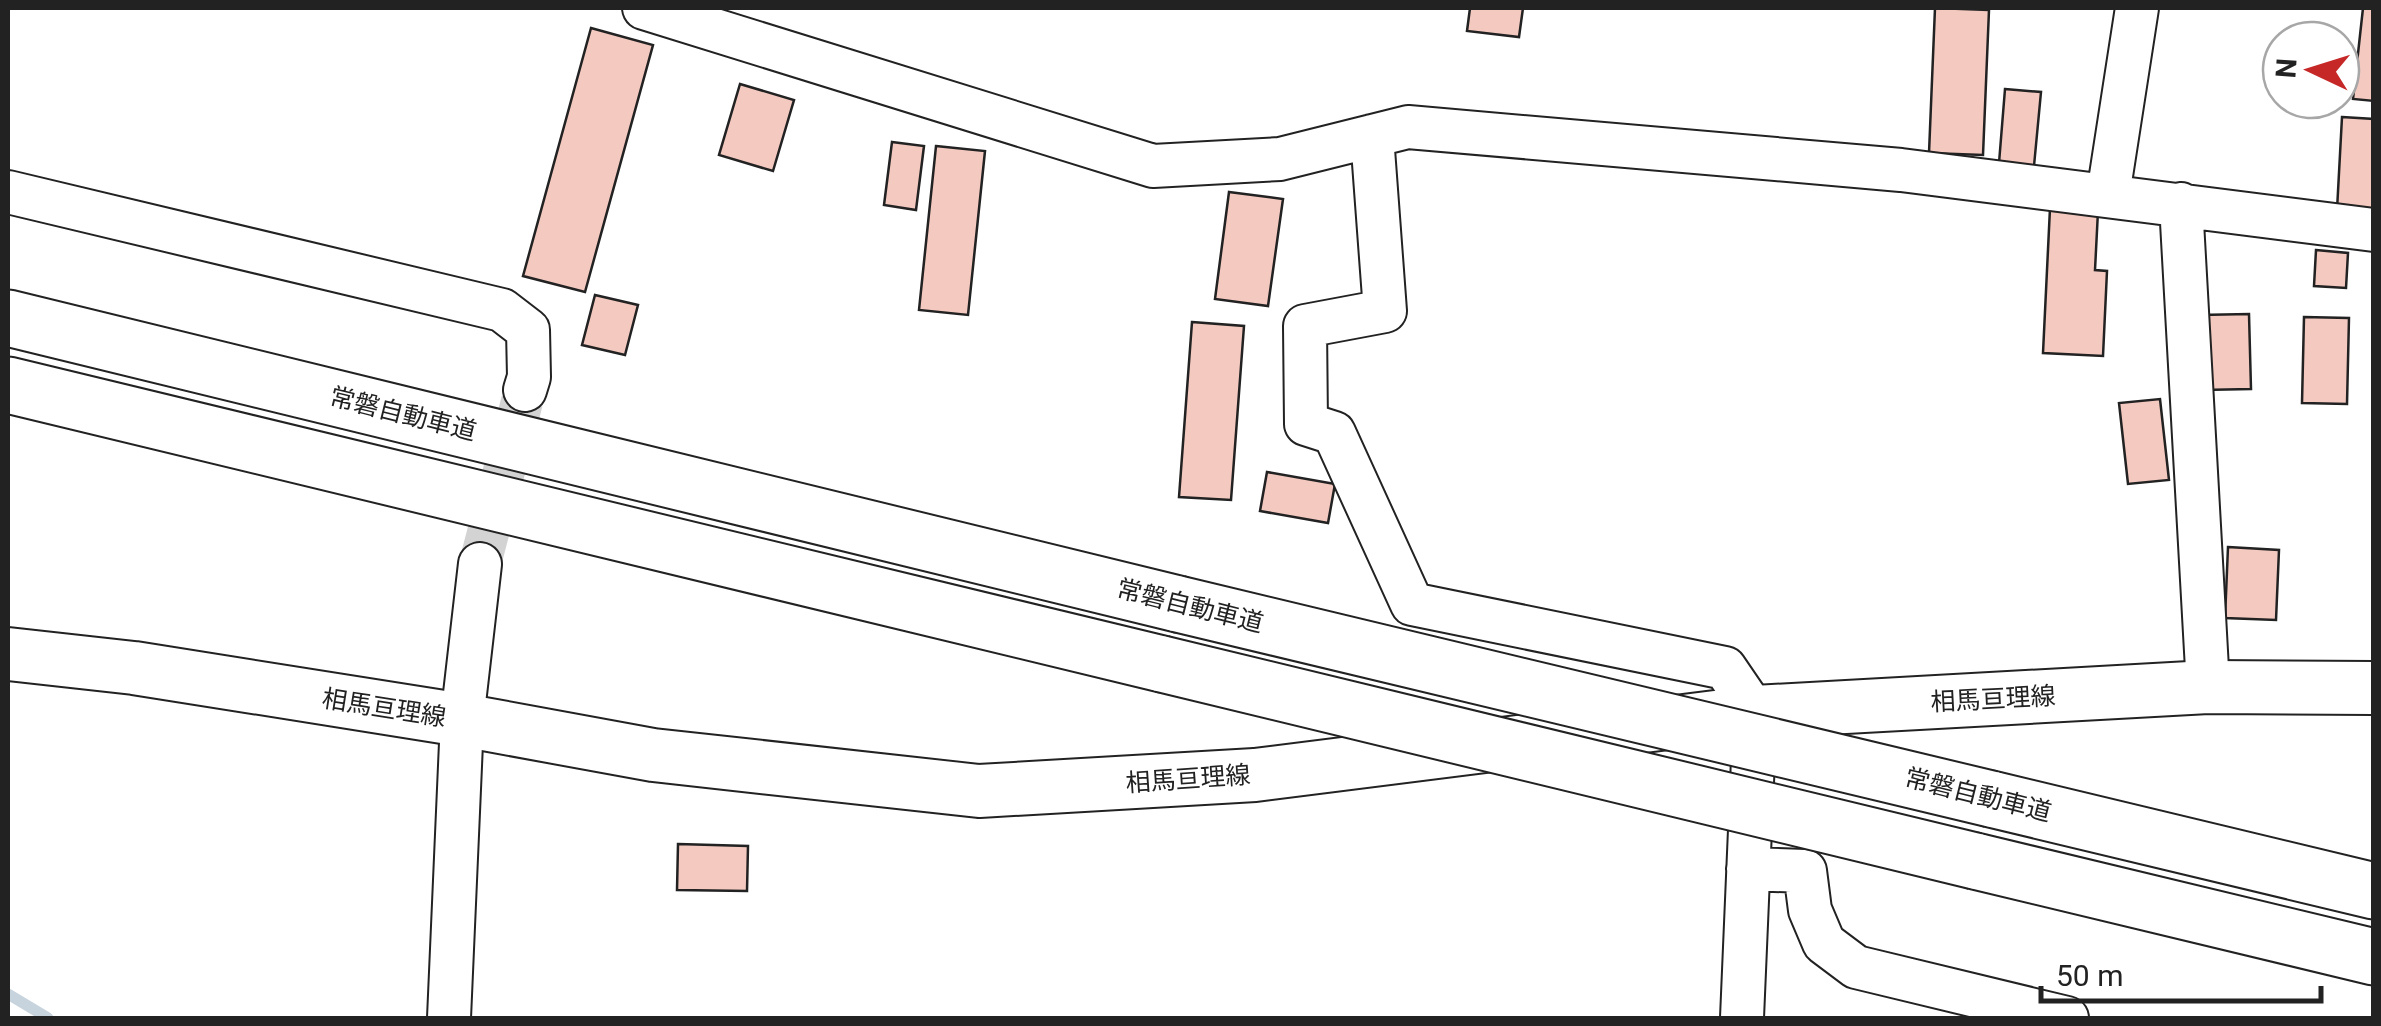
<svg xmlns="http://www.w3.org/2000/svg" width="2381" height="1026" font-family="Roboto,'Noto Sans JP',sans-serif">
	<rect width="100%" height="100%" fill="#fff"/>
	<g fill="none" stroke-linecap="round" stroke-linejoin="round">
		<path stroke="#c7d3dd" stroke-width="11" d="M8 994 48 1018"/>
	</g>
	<path fill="#f3c9c0" stroke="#222" stroke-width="2.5" d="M1470 8H1523L1519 37 1467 31Z
		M1935 8 1989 10 1983 155 1929 153Z
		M2363 8H2374V101L2353 99Z
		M591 28 653 45 585 292 523 276Z
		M740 84 794 100 773 171 719 155Z
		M2005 89 2041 92 2034 166 1999 163Z
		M2342 117 2374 119V212L2337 210Z
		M892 142 924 146 916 210 884 205Z
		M936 146 985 151 968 315 919 310Z
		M1229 192 1283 199 1268 306 1215 299Z
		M2050 208 2098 211 2095 270 2107 271 2103 356 2043 353Z
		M2316 250 2348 253 2346 288 2314 286Z
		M595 295 638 305 625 355 582 345Z
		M2249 314 2251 389 2202 390 2199 315Z
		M2304 317 2349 318 2347 404 2302 403Z
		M1192 322 1244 326 1231 500 1179 497Z
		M2160 399 2169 480 2128 484 2119 403Z
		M1267 472 1335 484 1328 523 1260 511Z
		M2228 547 2279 550 2276 620 2225 618Z
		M678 844 748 846 747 891 677 890Z"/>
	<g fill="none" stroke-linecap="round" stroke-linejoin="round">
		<path stroke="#d3d3d3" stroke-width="42" stroke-dasharray="42 21" stroke-linecap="butt" d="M480 564 525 390"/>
		<g stroke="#222" stroke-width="46">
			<path id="minor" d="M644 8 1153 166 1280 159 1408 127 1901 170 2374 230
				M1372 136 1385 311 1305 326 1306 424 1334 433 1412 604 1725 668 1755 712 1742 1018
				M8 192 502 310 528 330 529 377 525 390
				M2108 195 2137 8
				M2181 204 2208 687
				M1748 869 1805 871 1810 910 1824 943 1856 967 2067 1018
				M449 1018 462 720 480 564"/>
		</g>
		<g stroke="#222" stroke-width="56">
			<path id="major" d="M8 654 134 668 462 720 653 755 979 791 1255 775 1755 712 2208 687 2374 688"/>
		</g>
		<g stroke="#222" stroke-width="59">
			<path id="highway" d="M8 318 1178 604
				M8 385 1162 664
				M1991 799 2374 891
				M1975 861 2374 957"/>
		</g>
		<use href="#minor" stroke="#fff" stroke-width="42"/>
		<use href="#major" stroke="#fff" stroke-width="52"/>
		<use href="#highway" stroke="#fff" stroke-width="55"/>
		<g stroke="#222" stroke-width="59" stroke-linecap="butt">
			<path id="highway-bridge" d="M1178 604 1991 799
				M1162 664 1975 861"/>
		</g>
		<use href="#highway-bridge" stroke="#fff" stroke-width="55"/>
	</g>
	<g text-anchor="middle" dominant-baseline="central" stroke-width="8" stroke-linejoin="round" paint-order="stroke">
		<g font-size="25" fill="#222" stroke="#fff">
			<text transform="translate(403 414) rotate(14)">常磐自動車道</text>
			<text transform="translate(1190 606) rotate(14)">常磐自動車道</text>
			<text transform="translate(1993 699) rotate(-3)">相馬亘理線</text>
			<text transform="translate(384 708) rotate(9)">相馬亘理線</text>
			<text transform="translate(1188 779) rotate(-4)">相馬亘理線</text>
			<text transform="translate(1978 795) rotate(14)">常磐自動車道</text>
		</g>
	</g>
	<rect width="2381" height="1026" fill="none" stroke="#222222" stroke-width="20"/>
	<g transform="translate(2311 70) rotate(274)"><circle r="48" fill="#ffffff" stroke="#a7a7a7" stroke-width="2.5"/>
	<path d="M0-8L18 38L0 25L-18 38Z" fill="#c62828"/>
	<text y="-15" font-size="28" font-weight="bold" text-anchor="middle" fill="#222222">N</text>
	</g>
	<path d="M2041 986v15h280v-15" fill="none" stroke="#222222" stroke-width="5"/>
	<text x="2056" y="986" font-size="30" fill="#222222" stroke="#ffffff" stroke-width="8" paint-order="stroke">50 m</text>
</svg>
